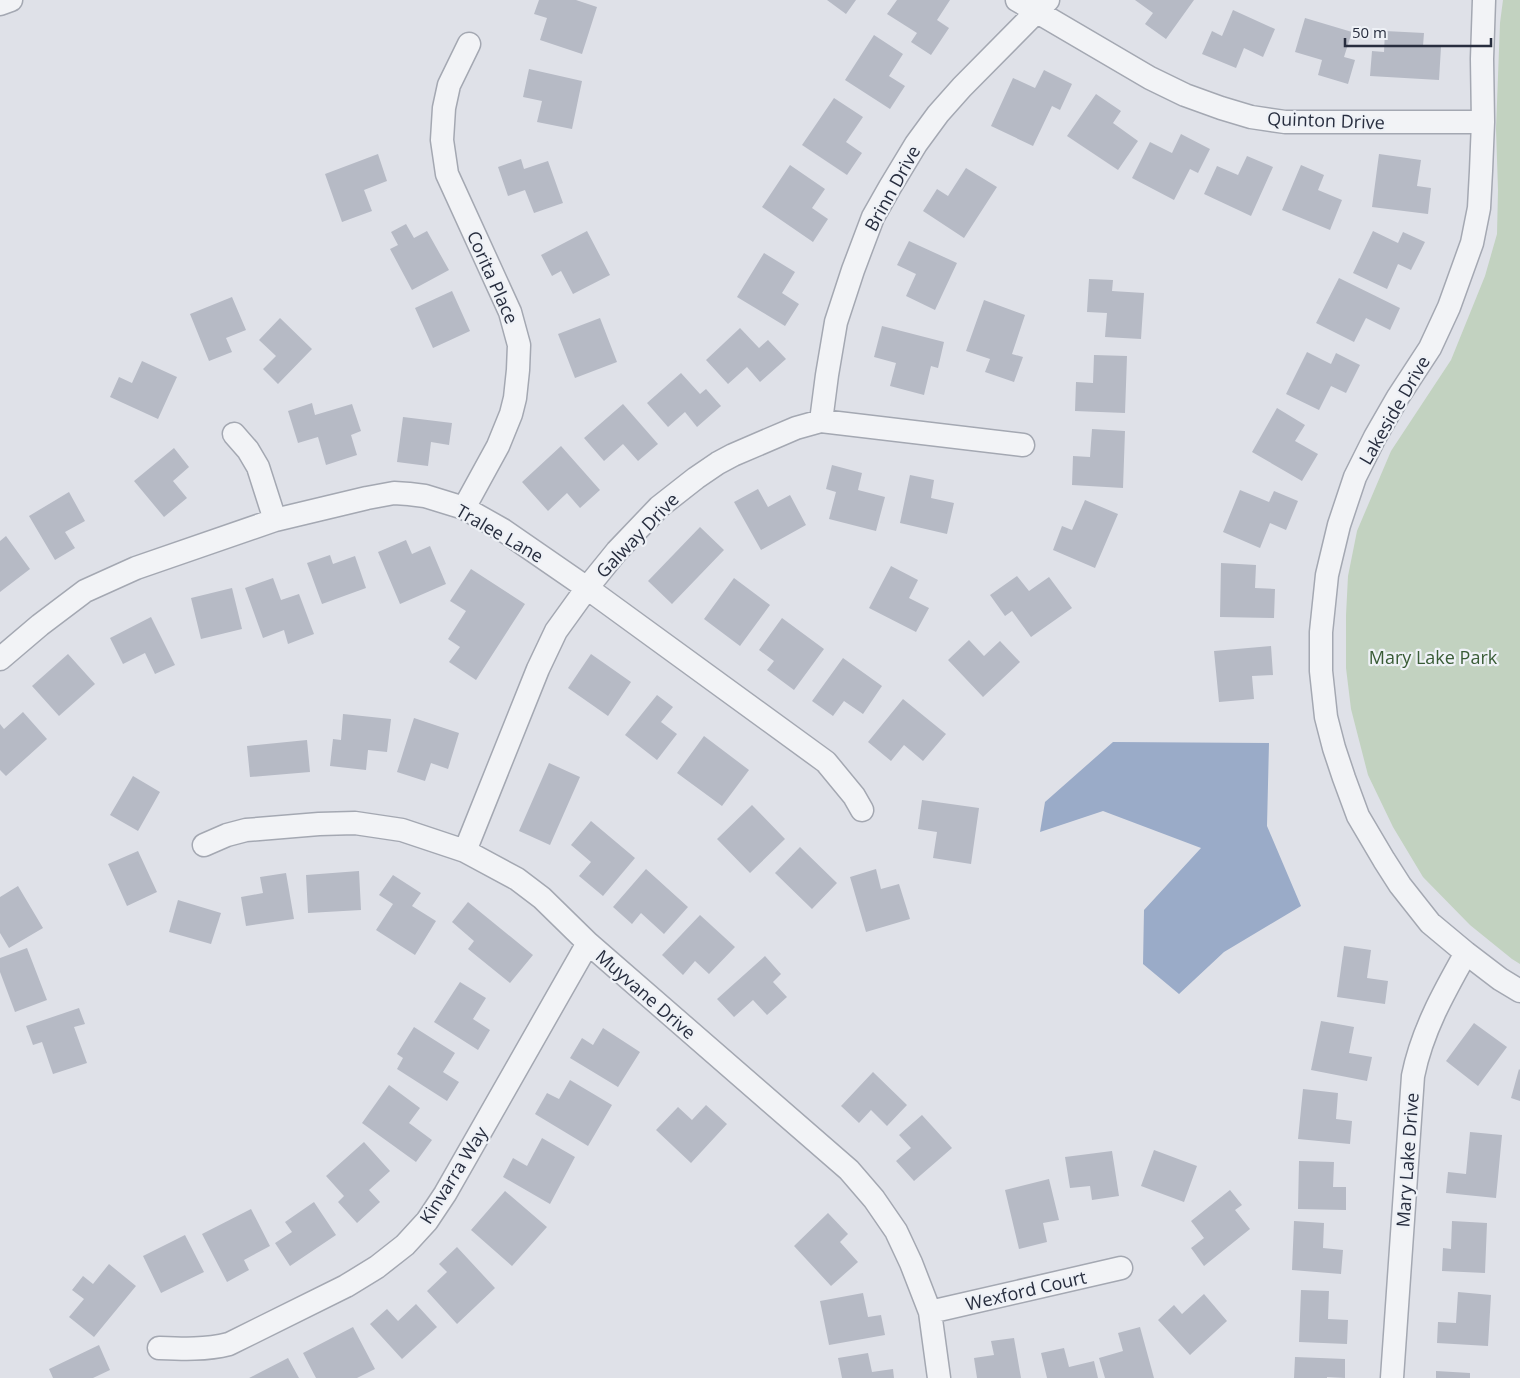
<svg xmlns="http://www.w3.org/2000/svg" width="1520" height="1378" font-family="'Open Sans',sans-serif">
	<rect width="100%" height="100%" fill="#dfe1e8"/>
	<path fill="#c2d2c0" d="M1503 0H1520V964L1512 959 1470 925 1423 877 1393 827 1368 775 1351 709 1346 668V615L1348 576 1357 531 1391 451 1451 360 1485 276 1497 234 1498 190 1496 129 1500 23Z"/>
	<path fill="#9aabc8" d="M1113 742 1269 743 1267 826 1301 906 1224 952 1179 994 1143 964 1144 910 1201 848 1103 811 1040 832 1045 802Z"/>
	<path fill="#b6bac5" d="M539 0H576L597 7 582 54 540 40 547 18 534 14Z
		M827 0H856L846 14Z
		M897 0H950L937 20 949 28 931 55 911 42 917 33 887 14Z
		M1135 0H1194L1166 39 1145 24 1153 13Z
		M1233 10 1275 29 1263 57 1244 48 1236 68 1202 54 1212 31 1222 36Z
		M1305 18 1352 32 1344 57 1355 60 1348 84 1318 75 1322 60 1295 52Z
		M1385 31 1424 33 1423 46 1441 47 1439 80 1370 76 1372 51 1384 52Z
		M874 35 903 54 889 76 905 86 890 109 845 80Z
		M529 69 582 81 572 129 537 122 542 101 523 97Z
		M1044 70 1072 84 1060 110 1052 106 1033 146 991 126 1013 78 1035 88Z
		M1096 94 1121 111 1113 123 1138 141 1118 170 1067 136Z
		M834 98 863 117 846 142 862 153 847 175 802 145Z
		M1181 134 1210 149 1198 173 1190 169 1174 200 1132 178 1150 142 1172 153Z
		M378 154 387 181 364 190 372 211 342 222 325 174Z
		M1379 154 1421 160 1417 186 1431 188 1428 214 1372 207Z
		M1247 156 1273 167 1251 216 1204 194 1217 166 1238 175Z
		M521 159 524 169 548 161 563 203 534 213 525 190 508 196 498 167Z
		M790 165 825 189 812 208 828 219 813 242 762 207Z
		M1301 165 1324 175 1318 190 1342 200 1330 230 1282 210Z
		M966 168 997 187 964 238 923 211 937 189 948 196Z
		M406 224 414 238 427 231 449 270 412 290 390 249 398 245 391 232Z
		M587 231 610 275 573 294 561 271 552 276 541 255Z
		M1373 231 1398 243 1403 232 1425 242 1411 270 1398 264 1387 289 1353 273Z
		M909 241 957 263 935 310 906 296 916 274 897 265Z
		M764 253 795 272 782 293 799 304 785 326 737 297Z
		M1339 278 1400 308 1390 330 1366 318 1354 342 1316 323Z
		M1089 279 1113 280 1112 291 1144 293 1141 339 1105 337 1107 313 1087 312Z
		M452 291 470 331 433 348 415 308Z
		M232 297 246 330 226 338 232 352 209 361 190 314Z
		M984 300 1025 315 1012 354 1023 357 1014 382 985 372 990 359 966 351Z
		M280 318 312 349 278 384 263 369 276 356 259 340Z
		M600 318 617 362 575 378 558 334Z
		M882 326 944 342 938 368 931 366 924 395 890 386 896 363 874 357Z
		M740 328 759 348 768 340 786 359 760 382 747 367 728 384 706 360Z
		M1307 352 1331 364 1336 353 1360 365 1346 393 1331 386 1319 410 1286 394Z
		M1094 355 1127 356 1125 413 1075 411 1076 382 1093 383Z
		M142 361 177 377 158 419 110 397 119 377 132 383Z
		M681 373 700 394 706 389 721 406 697 427 685 412 668 427 647 403Z
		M312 403 315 415 352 404 361 431 351 435 357 455 326 465 318 437 298 443 288 411Z
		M623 404 658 444 638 461 623 444 604 461 584 438Z
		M1277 408 1305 425 1295 441 1318 454 1302 481 1252 452Z
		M403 417 452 423 449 445 431 442 428 466 397 462Z
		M1092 429 1125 431 1123 488 1072 485 1073 456 1090 457Z
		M561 446 600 490 580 508 567 493 548 511 522 482Z
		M174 448 189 467 173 481 187 498 164 517 134 481Z
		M832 465 862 473 858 490 885 497 876 531 829 519 836 492 826 489Z
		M910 475 934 480 931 498 954 503 947 534 900 523Z
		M758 489 768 507 790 495 806 525 761 550 734 502Z
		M1240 490 1269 502 1274 491 1298 501 1286 530 1270 523 1260 548 1223 532Z
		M69 492 85 521 65 532 75 548 55 560 29 516Z
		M1085 500 1118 514 1095 568 1053 550 1062 526 1072 530Z
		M700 527 724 550 672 604 648 581Z
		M6 536 30 569 0 592V541Z
		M406 540 412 554 430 546 446 584 400 604 378 552Z
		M330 555 333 564 355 556 366 588 322 604 307 563Z
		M1221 563 1256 565 1255 588 1275 589 1274 618 1220 617Z
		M891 566 918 580 909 598 929 608 916 632 869 608Z
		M471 569 525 604 476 680 449 662 460 647 448 639 466 611 450 601Z
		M1017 576 1029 591 1049 577 1072 608 1031 637 1012 611 1005 616 990 595Z
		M273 578 281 600 299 594 314 634 288 644 284 630 263 638 245 588Z
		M734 578 770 605 740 646 704 619Z
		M232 588 242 629 201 639 191 598Z
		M151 617 175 665 155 674 145 653 123 664 110 638Z
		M782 618 824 649 794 690 767 670 774 661 759 650Z
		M969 640 984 656 1000 641 1020 662 983 697 948 660Z
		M1271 646 1273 675 1252 676 1254 699 1219 702 1214 651Z
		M68 654 95 684 59 716 32 686Z
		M591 654 631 682 608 716 568 688Z
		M843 658 882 686 863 714 844 701 833 716 812 701Z
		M657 695 673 707 661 722 677 734 657 760 625 735Z
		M903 699 946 734 923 761 904 745 891 761 868 742Z
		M23 712 47 739 6 776 0 770V724L4 729Z
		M343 714 391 719 387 752 368 750 366 770 330 766 333 739 341 740Z
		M414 718 459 733 448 769 431 763 425 781 397 772Z
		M704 736 749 770 722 806 677 773Z
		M307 740 310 772 250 777 247 746Z
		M549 763 580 777 550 845 519 831Z
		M133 776 160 792 138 831 110 815Z
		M922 800 979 808 971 864 933 858 937 832 918 829Z
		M752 805 785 839 750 873 717 839Z
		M591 821 635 858 603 896 579 876 591 862 571 845Z
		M800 847 837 883 812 909 775 873Z
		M138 851 157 892 127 906 108 864Z
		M646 869 688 907 664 934 641 913 632 924 613 907Z
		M876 869 881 889 899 884 910 919 866 932 850 877Z
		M359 871 361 910 308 913 306 875Z
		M286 873 294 919 246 926 241 897 263 893 260 877Z
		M393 875 421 893 412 906 436 921 415 955 376 930 393 904 379 895Z
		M18 886 43 928 9 948 0 933V897Z
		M178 900 221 913 211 944 169 932Z
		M468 902 533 955 510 983 468 949 474 941 452 922Z
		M700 915 735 947 709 974 695 961 683 975 662 955Z
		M1344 946 1371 950 1367 978 1388 981 1385 1004 1337 997Z
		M27 948 47 1000 15 1012 0 972V958Z
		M765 956 781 974 773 982 787 997 767 1015 753 1000 734 1017 717 999Z
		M460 982 486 998 473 1019 490 1030 478 1050 434 1022Z
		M79 1008 85 1024 74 1027 87 1063 53 1074 42 1042 33 1045 26 1026Z
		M1321 1021 1354 1027 1349 1053 1372 1057 1367 1081 1311 1070Z
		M1474 1023 1507 1047 1478 1086 1446 1061Z
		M414 1027 455 1053 443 1072 459 1082 447 1101 397 1069 403 1058 397 1054Z
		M603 1028 640 1052 618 1087 570 1058 582 1038 593 1045Z
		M1519 1069 1520 1070V1101L1511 1098Z
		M873 1072 907 1105 887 1126 871 1110 859 1123 841 1106Z
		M570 1080 612 1105 588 1146 535 1114 547 1093 559 1099Z
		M389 1085 420 1108 409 1123 432 1140 416 1162 362 1123Z
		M1303 1089 1338 1093 1336 1119 1352 1121 1350 1144 1298 1139Z
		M706 1105 727 1124 691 1163 656 1130 678 1107 692 1120Z
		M922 1115 952 1148 914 1181 896 1161 911 1148 899 1135Z
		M1470 1132 1502 1135 1496 1198 1446 1193 1448 1172 1466 1174Z
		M542 1138 575 1157 550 1204 503 1177 513 1158 527 1166Z
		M364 1142 390 1171 369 1190 380 1202 357 1223 338 1202 344 1196 326 1176Z
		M1154 1150 1197 1166 1184 1202 1141 1186Z
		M1112 1151 1119 1196 1092 1200 1090 1186 1070 1188 1065 1157Z
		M1299 1161 1334 1162 1333 1187H1346V1210L1298 1209Z
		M1049 1179 1059 1220 1043 1223 1047 1242 1019 1249 1005 1190Z
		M1230 1190 1242 1205 1235 1210 1250 1229 1204 1266 1191 1248 1204 1238 1191 1221Z
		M505 1191 547 1227 512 1266 471 1230Z
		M314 1202 336 1235 290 1266 275 1243 292 1232 285 1222Z
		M251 1209 270 1246 244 1260 249 1270 227 1282 202 1234Z
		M828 1213 848 1234 840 1242 858 1262 831 1286 794 1246Z
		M1294 1221 1324 1223 1323 1248 1343 1250 1341 1274 1292 1270Z
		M1452 1221 1487 1223 1485 1273 1442 1271 1443 1248 1451 1249Z
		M185 1235 204 1272 161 1293 143 1256Z
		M457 1247 495 1288 457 1324 427 1291 447 1272 439 1264Z
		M109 1264 136 1286 94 1337 69 1317 84 1299 72 1290 83 1276 93 1284Z
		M1301 1290 1329 1291 1328 1319 1348 1320 1347 1344 1299 1342Z
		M1458 1292 1491 1295 1488 1346 1437 1343 1438 1322 1456 1323Z
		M863 1293 868 1317 881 1315 885 1335 829 1345 820 1301Z
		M1204 1294 1227 1321 1190 1355 1158 1320 1174 1305 1182 1314Z
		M416 1304 437 1327 402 1359 370 1324 387 1309 398 1321Z
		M353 1327 375 1369 357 1378H316L303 1353Z
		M1140 1327 1154 1378H1105L1099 1358 1123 1351 1118 1333Z
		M1014 1338 1021 1378H977L974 1358 994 1355 991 1341Z
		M99 1345 110 1370 93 1378H53L49 1369Z
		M1064 1348 1069 1367 1094 1361 1098 1378H1047L1041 1353Z
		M868 1353 872 1372 893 1369 894 1378H842L838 1358Z
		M1295 1357 1345 1359V1378L1327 1377V1378H1294Z
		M288 1358 299 1378H249Z
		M1436 1371 1470 1373V1378H1436Z"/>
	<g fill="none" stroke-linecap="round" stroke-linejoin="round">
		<g stroke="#a4a8b2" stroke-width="25">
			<path id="street" d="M1017 0 1150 78 1185 95 1221 108 1251 117 1285 122H1483
				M1484 0 1482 59 1483 122 1481 171 1479 208 1472 243 1449 307 1430 348 1398 397 1375 437 1355 477 1339 525 1327 575 1321 632V671L1326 717 1334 748 1344 778 1358 816 1384 860 1400 885 1430 923 1466 953 1500 979 1520 991
				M0 4 11 0
				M821 421 827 375 836 322 853 270 873 217 890 187 916 144 938 114 962 87 1048 0
				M234 434 248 450 258 467 275 520
				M464 508 498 446 511 414 515 398 518 370 519 345 510 312 447 174 442 140 444 108 449 85 469 44
				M0 659 40 625 85 591 136 568 275 520 367 498 394 493 409 494 425 496 464 508 503 530 587 588 826 762 854 796 862 810
				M204 845 227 835 246 830 319 824 355 823 402 830 465 851 517 879 542 898 588 943 849 1170 874 1199 896 1231 911 1263 930 1312 939 1378
				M465 851 538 669 556 631 587 588 617 551 659 507 696 478 718 463 733 455 796 428 821 421 1023 445
				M930 1312 1121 1268
				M159 1348C183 1349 205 1350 229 1344L346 1286 377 1267 405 1245 427 1221 445 1194 588 943
				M1392 1378 1413 1076C1422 1031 1444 992 1466 953"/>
		</g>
		<use href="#street" stroke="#f2f3f6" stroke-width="22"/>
	</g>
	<g text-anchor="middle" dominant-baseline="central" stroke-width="4.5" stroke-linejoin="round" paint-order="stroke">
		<g font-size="18" fill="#282e3f" stroke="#eef1f6">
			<text transform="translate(1326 120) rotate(2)">Quinton Drive</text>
			<text transform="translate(892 188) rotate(-61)">Brinn Drive</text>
			<text transform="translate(493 277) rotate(66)">Corita Place</text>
			<text transform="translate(1394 410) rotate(-60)">Lakeside Drive</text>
			<text transform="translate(500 533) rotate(30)">Tralee Lane</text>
			<text transform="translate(637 535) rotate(-46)">Galway Drive</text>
			<text transform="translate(646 994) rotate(41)">Muyvane Drive</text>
			<text transform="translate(1407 1160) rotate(-86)">Mary Lake Drive</text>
			<text transform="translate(453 1175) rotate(-58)">Kinvarra Way</text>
			<text transform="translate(1026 1290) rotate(-13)">Wexford Court</text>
		</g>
		<g font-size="18" fill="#385b35" stroke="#eef1f6">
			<text x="1433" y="657">Mary Lake Park</text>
		</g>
	</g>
	<path d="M1345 38v8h146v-8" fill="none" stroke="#282e3f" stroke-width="2.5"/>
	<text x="1352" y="38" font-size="15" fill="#282e3f" stroke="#eef1f6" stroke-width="4" paint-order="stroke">50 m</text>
</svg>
